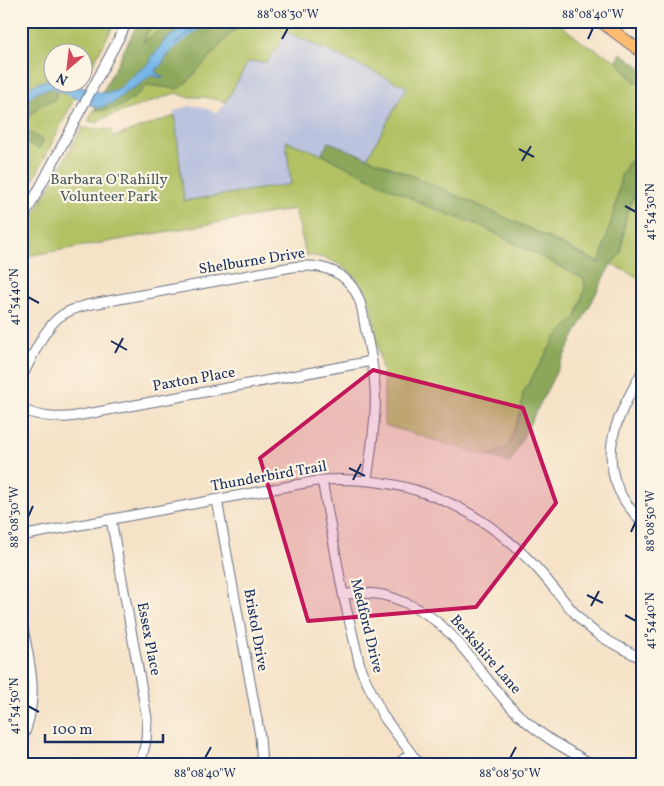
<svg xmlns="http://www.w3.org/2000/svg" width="664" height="786" font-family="Vollkorn,serif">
	<rect width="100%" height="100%" fill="#fcf5e5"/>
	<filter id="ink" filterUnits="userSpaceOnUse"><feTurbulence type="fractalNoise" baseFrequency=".02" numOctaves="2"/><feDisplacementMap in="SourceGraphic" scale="10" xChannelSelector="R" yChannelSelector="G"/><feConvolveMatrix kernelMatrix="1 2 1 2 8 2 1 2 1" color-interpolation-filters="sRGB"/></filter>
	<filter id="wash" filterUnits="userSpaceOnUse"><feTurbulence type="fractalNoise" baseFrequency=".0096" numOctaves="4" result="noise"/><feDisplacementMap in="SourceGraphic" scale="20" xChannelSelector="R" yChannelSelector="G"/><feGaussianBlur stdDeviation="1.12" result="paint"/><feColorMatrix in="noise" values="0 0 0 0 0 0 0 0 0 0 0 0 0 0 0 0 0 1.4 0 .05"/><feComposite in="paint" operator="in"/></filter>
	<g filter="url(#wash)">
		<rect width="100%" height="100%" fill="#f5e2c7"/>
		<path fill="#bcc3de" d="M287 32 407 87 367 158 329 142 321 154 286 141 291 184 184 201 174 111 189 106H200L218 113 226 102 248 62H267Z"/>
		<path fill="#b1c164" stroke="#667861" d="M21 21H116L83 82 82 52H52V82L82 83 21 205Z
			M153 21H172L142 43Z
			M247 21H556L582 42 617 61 631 78 643 88V133L637 142V148L621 176 616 204 600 263C523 226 446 189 367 158L407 87 287 32 267 62H248L226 102 204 97H187L176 93 106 117 97 123 88 121 94 110C117 113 132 101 147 85L187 82 239 25Z
			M175 116 184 201 291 184 286 141 321 154 427 206 483 227 584 279 585 288 576 317 556 337 523 393 521 411 508 447 488 456 384 425V382L371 305C360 275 339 257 306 255L295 209 21 257V239L82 128 111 130 113 137Z
			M643 173V280L611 264 621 253 626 216Z"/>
		<path fill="#8ca75a" stroke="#546b5c" d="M139 21H153L143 42 172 21H193L165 40 151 62 131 77 120 88 112 92 102 93Z
			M204 21H247L239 25 187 82 178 89 147 85C132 101 117 113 94 110L96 107C110 108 117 97 128 91 136 86 143 82 150 75L164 77 157 74 155 71 162 64 177 42Z
			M621 53 643 69V88L631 78 617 61Z
			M52 88 57 89 55 100C38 104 30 113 22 128L44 141 39 149 21 141V107L36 92Z
			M329 142 415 177 516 222 599 263 616 204 621 176 630 160 643 172 626 216 621 253 611 264 510 463 488 456 508 447 521 411 523 393 556 337 576 317 585 288 584 279 483 227 427 206 321 154Z"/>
		<path fill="#75b6e9" stroke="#4872a4" d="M193 21H204L198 27H195L183 39 177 42 159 68 155 70 157 74 164 77 163 78 150 75 142 83 126 92 115 102 98 108 52 88 36 92 21 107V95C30 86 40 80 52 80V82L66 83 102 93 112 92 120 88 131 77 151 62V56L154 55 165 40Z"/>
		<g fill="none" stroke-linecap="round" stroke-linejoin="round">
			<path stroke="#75b6e9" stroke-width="2.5" d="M169 51 208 21"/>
		</g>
	</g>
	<g filter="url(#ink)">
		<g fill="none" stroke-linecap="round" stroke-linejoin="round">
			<g stroke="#676e83" stroke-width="11">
				<path id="minor" d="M21 223 128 21
					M643 370C620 413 595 452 624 500 630 509 637 516 643 525
					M21 378C32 359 41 333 58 318 66 311 77 308 87 305L292 267C322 263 349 271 360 302 363 311 364 322 366 332 372 358 377 385 375 411 374 434 370 457 367 480
					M21 409C40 417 56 419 76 416L372 361
					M322 480 343 594 361 670 383 716 420 765
					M217 500 260 736 262 765
					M111 519 147 718 146 741 140 765
					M21 536 322 480C406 475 476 504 534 565 555 587 572 615 596 633 610 643 627 651 643 659
					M343 594C354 594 366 592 377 594 387 595 397 599 406 603 454 623 476 670 510 706 534 732 563 748 594 765
					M21 618C30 666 41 696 21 743
					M396 765 411 753"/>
			</g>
			<g stroke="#676e83" stroke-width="13">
				<path id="major" d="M600 21 643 53"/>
			</g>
			<use href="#minor" stroke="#fff" stroke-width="9"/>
			<use href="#major" stroke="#febc70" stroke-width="11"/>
		</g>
	</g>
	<path fill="#c2185b" fill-opacity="0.2" stroke="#c2185b" stroke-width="4" stroke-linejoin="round" d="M373 370 523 408 556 503 476 607 308 621 260 458Z"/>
	<path fill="none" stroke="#1b2f5e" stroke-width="2" d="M282 39 288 28M588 39 593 28M519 149 534 157M522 161 531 146M625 206 636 212M28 297 39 303M111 341 127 350M115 353 123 338M349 468 365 476M353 480 361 464M28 517 33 506M631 532 636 521M587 595 603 603M591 606 599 591M625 615 636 621M28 706 39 712M205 758 211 747M510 758 516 747"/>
	<g text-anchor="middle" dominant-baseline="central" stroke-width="4.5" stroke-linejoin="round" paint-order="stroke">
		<g font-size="15" fill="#485b60" stroke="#fcf5e5">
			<text x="109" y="180">Barbara O'Rahilly<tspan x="109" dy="17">Volunteer Park</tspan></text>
		</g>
		<g font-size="15" fill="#1b2f5e" stroke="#fcf5e5">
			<text transform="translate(252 262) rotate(-9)">Shelburne Drive</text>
			<text transform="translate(194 380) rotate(-10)">Paxton Place</text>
			<text transform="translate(269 477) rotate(-10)">Thunderbird Trail</text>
			<text transform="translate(366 626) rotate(76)">Medford Drive</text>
			<text transform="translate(255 630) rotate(80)">Bristol Drive</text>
			<text transform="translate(148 639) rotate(79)">Essex Place</text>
			<text transform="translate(485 655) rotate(49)">Berkshire Lane</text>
		</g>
	</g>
	<rect width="664" height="786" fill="none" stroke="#fcf5e5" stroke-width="55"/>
	<g transform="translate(68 68) rotate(208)"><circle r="24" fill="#fcf5e5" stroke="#a2a6af"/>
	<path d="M0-4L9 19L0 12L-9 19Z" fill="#d1495b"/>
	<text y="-8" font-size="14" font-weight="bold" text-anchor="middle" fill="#1b2f5e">N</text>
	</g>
	<path d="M45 734v8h118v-8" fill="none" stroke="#1b2f5e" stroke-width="2.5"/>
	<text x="52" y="734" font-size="15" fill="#1b2f5e" stroke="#fcf5e5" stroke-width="4" paint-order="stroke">100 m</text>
	<rect x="28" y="28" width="608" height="730" fill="none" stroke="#1b2f5e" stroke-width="2"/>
	<g font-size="12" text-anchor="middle" fill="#1b2f5e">
		<text x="288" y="18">88°08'30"W</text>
		<text x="593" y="18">88°08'40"W</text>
		<text transform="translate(650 212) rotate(-90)" y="4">41°54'30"N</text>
		<text transform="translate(14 297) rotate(-90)" y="4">41°54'40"N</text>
		<text transform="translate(14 517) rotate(-90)" y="4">88°08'30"W</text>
		<text transform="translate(650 521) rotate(-90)" y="4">88°08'50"W</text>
		<text transform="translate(650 621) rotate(-90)" y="4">41°54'40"N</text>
		<text transform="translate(14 706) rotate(-90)" y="4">41°54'50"N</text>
		<text x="205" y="777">88°08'40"W</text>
		<text x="510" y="777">88°08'50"W</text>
	</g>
</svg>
